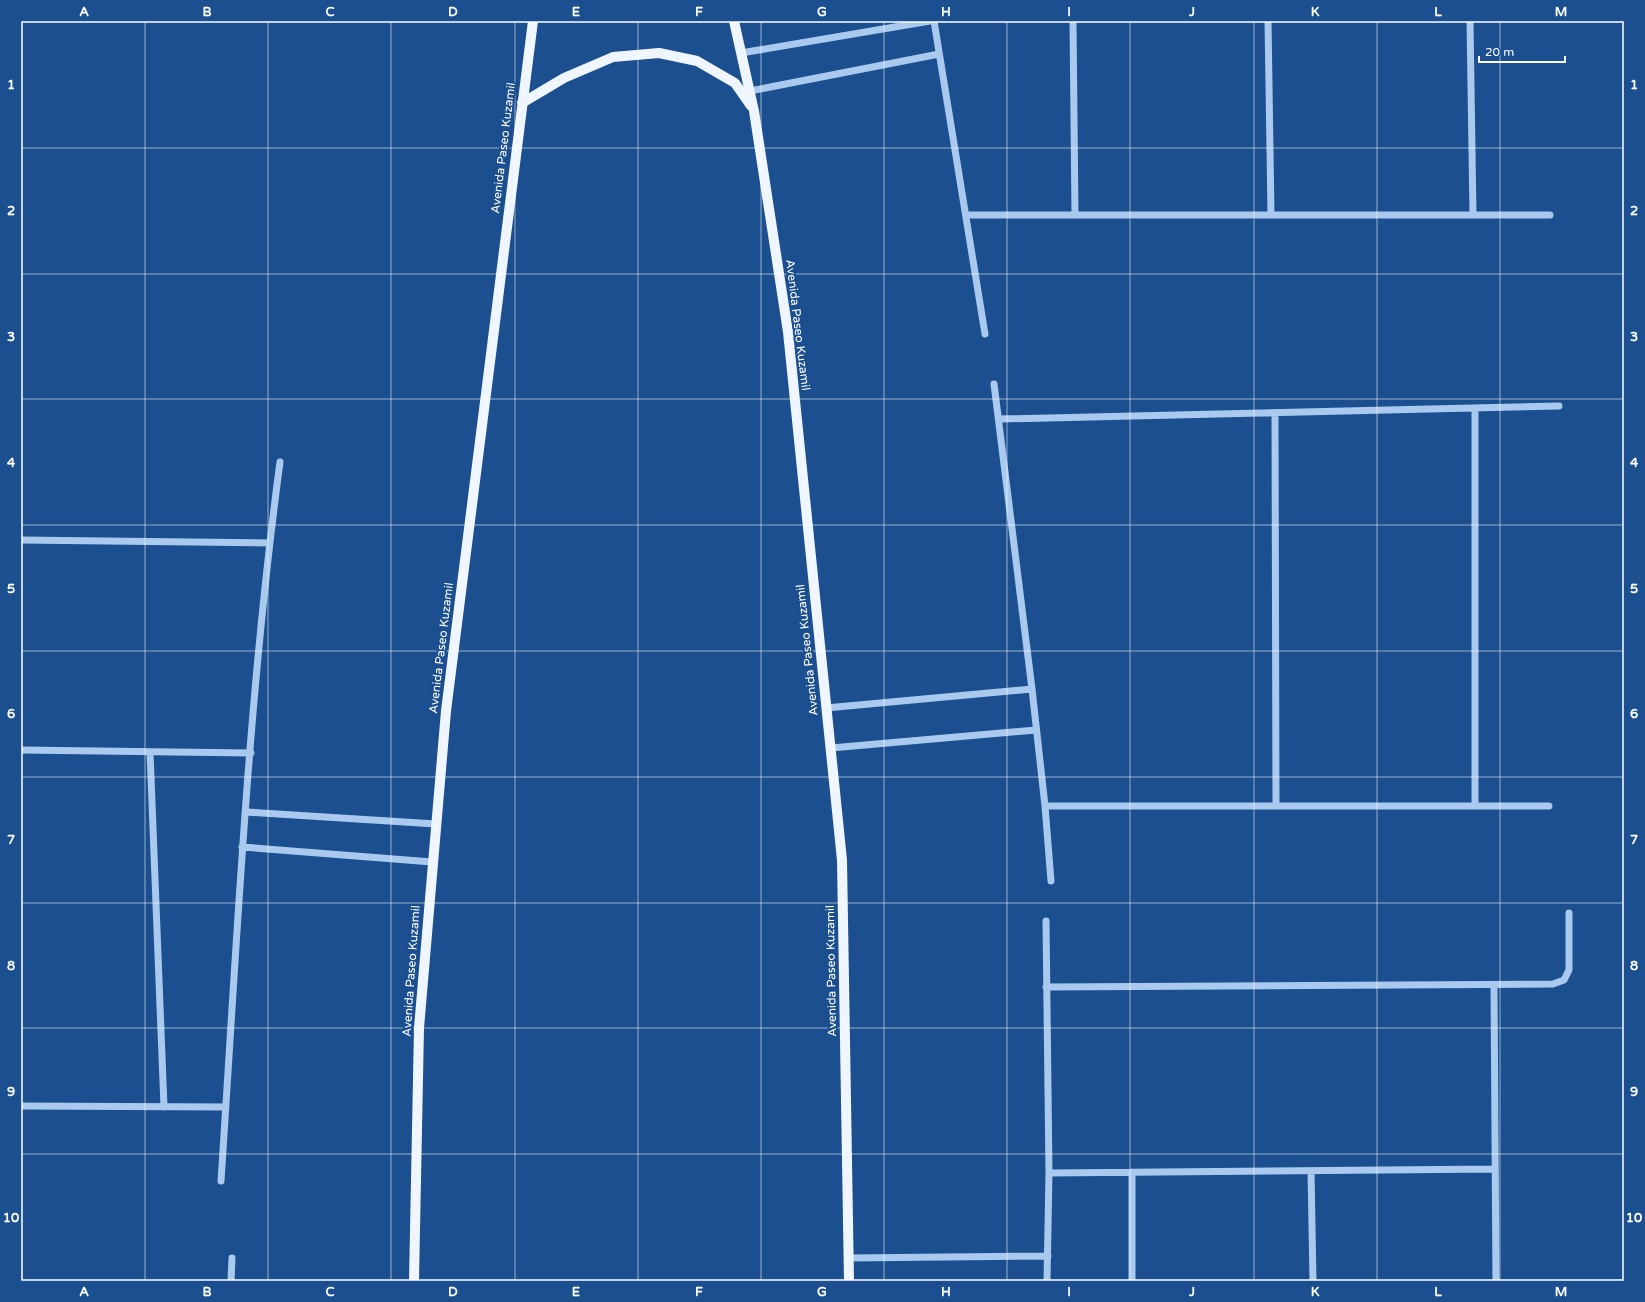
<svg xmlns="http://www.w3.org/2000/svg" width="1645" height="1302" font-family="'Varela Round',sans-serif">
	<rect width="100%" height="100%" fill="#1b4f8f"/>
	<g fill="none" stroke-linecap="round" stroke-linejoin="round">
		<path stroke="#a9c9ee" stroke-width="7" d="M934 21 985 334
			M1073 21 1075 215
			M1268 21 1271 215
			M1470 21 1473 215
			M741 53 930 21
			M750 91 939 54
			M966 215H1550
			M994 384 1032 689 1045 806 1051 881
			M1475 408V805
			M1275 413 1276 805
			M1000 419 1559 406
			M21 540 269 543
			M826 708 1032 689
			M831 748 1036 730
			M21 750 251 753
			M150 752 164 1107
			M1045 806H1549
			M246 812 436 824
			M242 847 432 862
			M1046 921 1049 1173 1047 1281
			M1494 985 1496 1281
			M1046 987 1553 984 1564 980 1569 970V913
			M21 1106 226 1107
			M1311 1171 1313 1281
			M1049 1173 1495 1169
			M221 1181C237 941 248 700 280 462
			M849 1258 1048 1256
			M231 1281 232 1258
			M1132 1281V1172"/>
		<path stroke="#f0f6ff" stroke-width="10" d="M734 21 754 111 788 332 842 860 849 1281
			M522 103 564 78 613 57 659 53 697 61 735 83 751 106
			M414 1281 419 1028 446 711 533 21"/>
	</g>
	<path fill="none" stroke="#fff" stroke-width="1" stroke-opacity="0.55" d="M145 21V1281M268 21V1281M391 21V1281M515 21V1281M638 21V1281M761 21V1281M884 21V1281M1007 21V1281M1130 21V1281M1254 21V1281M1377 21V1281M1500 21V1281M21 148H1624M21 274H1624M21 399H1624M21 525H1624M21 651H1624M21 777H1624M21 903H1624M21 1028H1624M21 1154H1624"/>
	<g text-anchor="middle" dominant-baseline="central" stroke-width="4" stroke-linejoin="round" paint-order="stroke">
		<g font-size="12" fill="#fff" stroke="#1b4f8f">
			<text transform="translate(503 148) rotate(-83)">Avenida Paseo Kuzamil</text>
			<text transform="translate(798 325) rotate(83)">Avenida Paseo Kuzamil</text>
			<text transform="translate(441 648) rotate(-83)">Avenida Paseo Kuzamil</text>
			<text transform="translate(807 650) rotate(-96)">Avenida Paseo Kuzamil</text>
			<text transform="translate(411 971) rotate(-86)">Avenida Paseo Kuzamil</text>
			<text transform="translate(831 971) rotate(-91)">Avenida Paseo Kuzamil</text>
		</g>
	</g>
	<rect width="1645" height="1302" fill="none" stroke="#1b4f8f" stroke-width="44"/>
	<path d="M1479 56v6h86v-6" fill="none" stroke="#ffffff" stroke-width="2"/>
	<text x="1485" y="56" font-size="12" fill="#ffffff" stroke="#1b4f8f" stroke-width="3" paint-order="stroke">20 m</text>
	<rect x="22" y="22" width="1601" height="1258" fill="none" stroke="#fff" stroke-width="1.5"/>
	<g font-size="13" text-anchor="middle" font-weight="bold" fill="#fff">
		<text x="84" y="16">A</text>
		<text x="207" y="16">B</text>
		<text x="330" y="16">C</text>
		<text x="453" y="16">D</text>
		<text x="576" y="16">E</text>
		<text x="699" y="16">F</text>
		<text x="822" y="16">G</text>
		<text x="946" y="16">H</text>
		<text x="1069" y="16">I</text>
		<text x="1192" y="16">J</text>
		<text x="1315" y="16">K</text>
		<text x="1438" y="16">L</text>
		<text x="1561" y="16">M</text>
		<text x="11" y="89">1</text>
		<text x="1634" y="89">1</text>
		<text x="11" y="215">2</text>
		<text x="1634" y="215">2</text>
		<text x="11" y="341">3</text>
		<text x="1634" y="341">3</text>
		<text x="11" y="467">4</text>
		<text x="1634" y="467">4</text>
		<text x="11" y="593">5</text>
		<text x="1634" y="593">5</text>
		<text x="11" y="718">6</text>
		<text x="1634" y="718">6</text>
		<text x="11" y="844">7</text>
		<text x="1634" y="844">7</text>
		<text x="11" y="970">8</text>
		<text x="1634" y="970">8</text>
		<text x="11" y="1096">9</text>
		<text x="1634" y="1096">9</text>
		<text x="11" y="1222">10</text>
		<text x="1634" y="1222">10</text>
		<text x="84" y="1296">A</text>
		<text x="207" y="1296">B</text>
		<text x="330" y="1296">C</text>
		<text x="453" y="1296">D</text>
		<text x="576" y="1296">E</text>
		<text x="699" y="1296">F</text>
		<text x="822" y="1296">G</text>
		<text x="946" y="1296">H</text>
		<text x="1069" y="1296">I</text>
		<text x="1192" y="1296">J</text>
		<text x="1315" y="1296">K</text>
		<text x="1438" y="1296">L</text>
		<text x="1561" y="1296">M</text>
	</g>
</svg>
